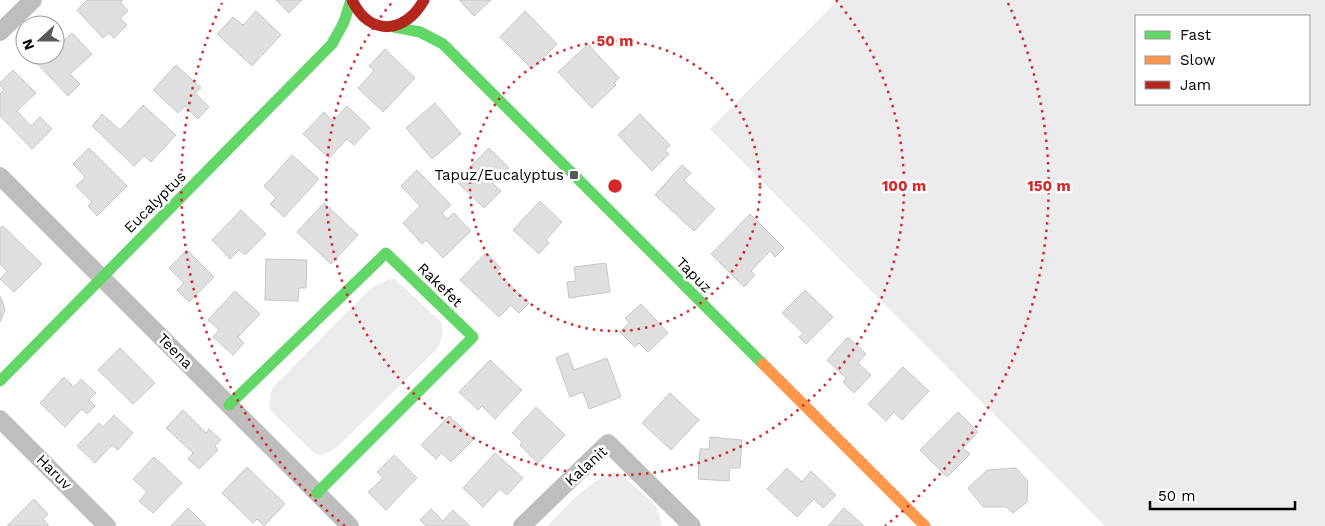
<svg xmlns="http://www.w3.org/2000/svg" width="1325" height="526" font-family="'Work Sans',sans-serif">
	<rect width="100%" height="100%" fill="#fff"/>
	<path fill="#ececec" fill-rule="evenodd" d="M838 0H1325V526H1105L710 129ZM1309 16V104H1136V16Z
		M390 279H395L441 322C444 333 442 339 437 349L337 447 330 452 320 455 314 453 270 410 269 403 272 388 368 291 376 285Z
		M615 472 621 474 656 506 662 526H547C568 506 587 481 615 472Z"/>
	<path fill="#dfdfdf" stroke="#c7c7c7" d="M87 0H123L120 2 128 11 120 18 127 25 114 38 109 33 103 38 77 10Z
		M276 0H302L289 13Z
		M459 0H491L474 16Z
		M256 11 281 35 252 66 217 34 233 17 243 25Z
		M525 11 557 44 532 69 500 37Z
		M72 33 92 54 70 74 80 84 68 96 29 55H55V35L62 42Z
		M588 44 619 78 614 83 616 85 592 108 558 72Z
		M385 49 415 78 383 112 358 88 374 71 369 66Z
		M176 65 201 88 195 93 209 107 198 119 185 106 178 113 153 90Z
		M13 70 36 93 17 111 31 126 40 117 52 129 32 149 0 116V94L4 90 0 85V83Z
		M435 103 461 134 432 159 406 128Z
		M143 105 176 135 151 162 144 156 134 166 92 126 102 114 120 130Z
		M347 106 370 128 354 145 347 139 329 158 303 134 324 112 333 121Z
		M640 114 670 145 665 150 669 154 652 171 618 135Z
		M89 148 127 186 97 216 88 206 92 202 76 186 85 177 73 164Z
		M489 148 509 168 493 184 501 191 484 208 456 181Z
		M292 155 319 179 284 217 270 204 276 198 264 186Z
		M682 165 691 173 684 180 715 209 694 231 655 195Z
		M417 170 451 205 442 213 447 219 454 213 471 231 443 258 426 240 422 244 403 223 420 206 401 186Z
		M540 201 562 222 546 240 549 243 539 254 513 230Z
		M324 203 358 235 331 264 297 232Z
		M241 210 266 234 245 255 239 250 230 259 212 240Z
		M750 214 784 248 775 257 770 251 751 271 755 275 744 287 711 254Z
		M3 226 42 264 14 292 0 279 7 271 0 264V228Z
		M187 250 214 277 189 302 177 290 184 283 169 268Z
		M486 253 501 268 496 272 529 303 519 313 511 305 499 317 460 280Z
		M266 259 307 260 306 288H299L298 301 265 300Z
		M606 263 610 292 569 298 567 282 576 281 574 267Z
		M805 290 833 317 806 344 799 337 803 333 782 313Z
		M235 291 260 314 238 337 244 343 233 355 213 337 219 330 208 320Z
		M0 296 3 302 5 310 0 322Z
		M641 304 668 333 648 352 639 343 635 347 620 332 629 323 625 318Z
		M848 337 866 354 858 363 871 375 854 393 843 382 846 378 827 360Z
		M120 348 155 383 133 404 98 370Z
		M568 353 574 370 607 358 621 397 589 409 583 392 570 397 556 358Z
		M490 360 522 390 495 419 482 406 478 410 459 392Z
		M903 367 929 391 902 420 894 412 886 421 868 404Z
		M64 377 74 387 81 379 96 393 89 400 95 406 87 414 82 409 65 427 40 403Z
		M670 393 699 420 671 450 642 423Z
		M536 407 565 435 538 463 520 445 522 442 512 433Z
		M183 410 206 433 209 429 221 440 215 446 218 450 199 469 188 459 193 453 166 428Z
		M958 412 978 432 963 448 970 454 947 477 920 450Z
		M114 415 133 433 118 450 112 445 95 463 77 446 99 423 103 427Z
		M449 416 474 439 451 462 442 453 436 459 421 445Z
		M710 437 742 440 740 468H730L729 481 698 479 700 449H709Z
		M495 453 523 478 507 495 500 489 483 507 463 488Z
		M394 455 417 478 386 510 368 492 383 478 377 472Z
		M154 457 182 483 153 513 139 501 147 492 133 479Z
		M247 467 285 504 264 526 257 519 253 523 222 493Z
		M787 468 802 482 811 471 836 495 823 508 814 499 797 517 767 489Z
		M1016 468 1028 481 1027 502 1013 513 1006 507H983L968 488 987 470Z
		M34 499 48 514 43 519 49 526H7Z
		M188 508 206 526H171Z
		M844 508 864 526H828Z
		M431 509 443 521 453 510 470 526H426L420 520Z"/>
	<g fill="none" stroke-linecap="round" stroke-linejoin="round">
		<path stroke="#bebebe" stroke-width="18" d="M0 32 33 0
			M0 176 350 526
			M0 419 107 526
			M522 526 608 443 692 526"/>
		<path stroke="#63d668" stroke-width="11" d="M394 27 420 32 443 44 763 364
			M0 381 332 44 344 22 351 0
			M229 405 386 253 473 337 317 493"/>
		<path stroke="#ff974d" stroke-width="11" d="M763 364 925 526"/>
		<path stroke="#b3261e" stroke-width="11" d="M352 0C370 37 405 34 424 0"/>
	</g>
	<g fill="none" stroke="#d62828" stroke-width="2.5" stroke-dasharray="2.5 5">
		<circle cx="615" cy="186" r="145"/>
		<path d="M836 0A289 289 0 1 1 394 0"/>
		<path d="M345 526A434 434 0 0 1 222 3M1008 3A434 434 0 0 1 885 526"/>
	</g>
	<rect fill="#595959" stroke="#fff" stroke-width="2" x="569" y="170" width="10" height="10" rx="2.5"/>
	<g text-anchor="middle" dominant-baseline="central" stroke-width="5" stroke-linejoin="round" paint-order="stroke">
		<g font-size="15" fill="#000" stroke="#fff" text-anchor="end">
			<text x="564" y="175">Tapuz/Eucalyptus</text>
		</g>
		<g font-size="15" fill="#000" stroke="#fff">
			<text transform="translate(155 202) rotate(-45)">Eucalyptus</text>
			<text transform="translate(694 275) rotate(45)">Tapuz</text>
			<text transform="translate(440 285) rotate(44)">Rakefet</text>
			<text transform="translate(175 351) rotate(45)">Teena</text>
			<text transform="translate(586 466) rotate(-42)">Kalanit</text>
			<text transform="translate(54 472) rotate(45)">Haruv</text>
		</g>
	</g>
	<circle cx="615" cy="186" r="8" fill="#d62828" stroke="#fff" stroke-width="2.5"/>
	<g font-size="15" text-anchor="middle" font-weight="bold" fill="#d62828" stroke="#fff" stroke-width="5" stroke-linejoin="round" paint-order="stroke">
		<text x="615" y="46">50 m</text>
		<text x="904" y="191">100 m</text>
		<text x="1049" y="191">150 m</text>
	</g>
	<rect x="1135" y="15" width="175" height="90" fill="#ffffff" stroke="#999999"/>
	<rect x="1145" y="31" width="25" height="8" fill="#63d668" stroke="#999999"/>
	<text x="1180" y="40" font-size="15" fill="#000000">Fast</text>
	<rect x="1145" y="56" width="25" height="8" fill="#ff974d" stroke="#999999"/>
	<text x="1180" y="65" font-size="15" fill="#000000">Slow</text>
	<rect x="1145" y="81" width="25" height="8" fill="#b3261e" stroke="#999999"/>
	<text x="1180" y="90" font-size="15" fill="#000000">Jam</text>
	<g transform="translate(40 40) rotate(249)"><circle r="24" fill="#ffffff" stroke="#999999"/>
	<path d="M0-4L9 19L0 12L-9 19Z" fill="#595959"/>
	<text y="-8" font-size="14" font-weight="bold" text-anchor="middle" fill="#000000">N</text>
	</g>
	<path d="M1150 501v8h145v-8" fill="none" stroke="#000000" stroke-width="2.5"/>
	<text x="1158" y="501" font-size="15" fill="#000000" stroke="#ffffff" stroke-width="4" paint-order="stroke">50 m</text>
</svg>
